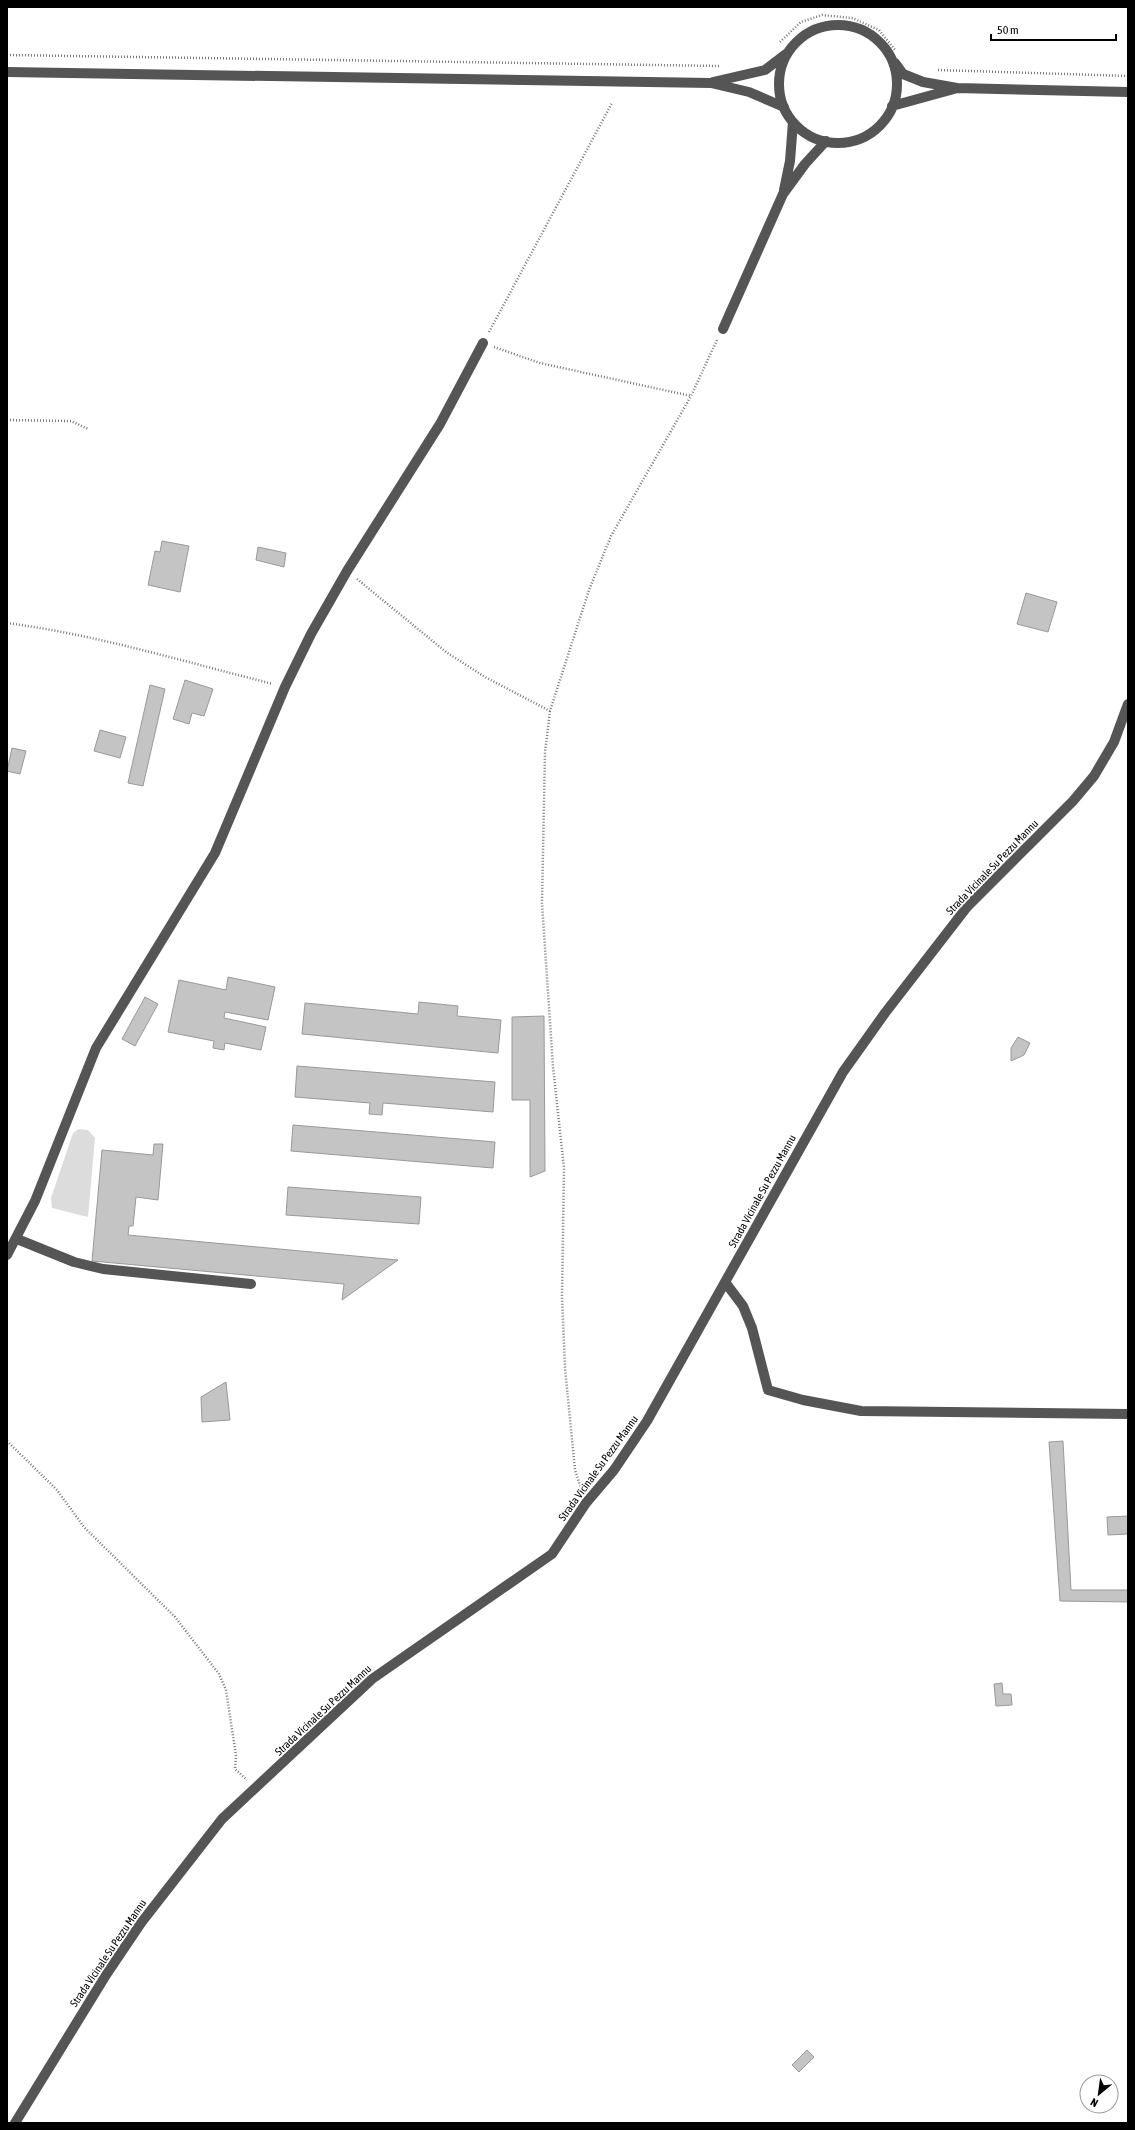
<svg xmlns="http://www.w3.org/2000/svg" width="1135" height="2130" font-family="'Asap Condensed',sans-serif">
	<rect width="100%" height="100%" fill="#fff"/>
	<path fill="#dcdcdc" d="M79 1129 88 1130 95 1138 88 1217 52 1208 51 1198 73 1133Z"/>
	<path fill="#c4c4c4" stroke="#999" d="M162 541 189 546 180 592 148 585 155 551 160 552Z
		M258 547 286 553 284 567 256 560Z
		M1026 593 1057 602 1048 632 1017 624Z
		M185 680 213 689 204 716 192 713 189 724 173 719Z
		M150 685 165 689 143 786 128 783Z
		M100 730 126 737 120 758 94 751Z
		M12 748 26 751 20 774 7 771Z
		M228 977 275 987 268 1020 225 1012 224 1018 266 1027 261 1050 225 1043 224 1050 213 1048 214 1041 168 1032 179 980 226 990Z
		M145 997 158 1004 135 1046 122 1039Z
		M419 1002 458 1006 457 1016 501 1020 498 1053 302 1034 305 1003 418 1014Z
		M544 1016 545 1171 530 1177V1100H512V1017Z
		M1018 1037 1030 1043 1024 1055 1011 1061V1048Z
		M297 1066 495 1082 493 1112 383 1103 382 1115 369 1114 370 1103 295 1097Z
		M293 1125 495 1142 493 1168 291 1151Z
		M154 1144H163L158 1200 136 1197 133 1226H129L128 1235 398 1260 342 1300 344 1284 92 1261 102 1150 153 1155Z
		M288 1187 421 1197 419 1224 286 1215Z
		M226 1382 230 1420 202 1422 201 1397Z
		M1063 1441 1071 1590H1128V1602L1060 1601 1049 1442Z
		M1128 1516V1534L1108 1535 1107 1517Z
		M1002 1683 1003 1694H1011L1012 1705 996 1706 994 1684Z
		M807 2050 814 2057 799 2072 792 2065Z"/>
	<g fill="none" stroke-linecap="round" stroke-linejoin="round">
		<path stroke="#777" stroke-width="2.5" stroke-dasharray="1 2" stroke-linecap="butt" d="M780 42 801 22 822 15 852 18 879 30 895 50
			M7 55 720 66
			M938 70 1128 76
			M489 332 612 103
			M494 347 540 363 691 396 717 340
			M7 420 71 421 88 429
			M357 579 446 652 485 677 550 711 589 590 611 536 691 396
			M7 623C98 635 185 662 273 684
			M550 711 545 752 542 903 553 1067 564 1168 562 1296 565 1368 575 1470 581 1488
			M7 1441 57 1490 84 1527 175 1617 219 1674 226 1690 236 1756 235 1769 247 1780"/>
		<path stroke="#555" stroke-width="10" d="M779 84a59 59 0 1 1 118 0a59 59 0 1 1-118 0Z
			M895 63 903 74 923 82 957 88 1128 92
			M7 72 711 83 749 92 784 107
			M713 82 765 70 786 54
			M892 106 954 89
			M784 190 790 161 793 122
			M723 329 783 194 805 164 826 141
			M17 1239 74 1262 103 1269 251 1284
			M7 1255 35 1201 96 1048 215 853 285 687 311 634 347 571 440 424 483 343
			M725 1282 743 1306 752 1328 768 1390 803 1400 861 1411 1128 1414
			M15 2123 106 1975 141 1923 222 1819 372 1679 552 1554 586 1503 614 1470 647 1421 843 1072 885 1013 967 907 1073 801 1094 776 1114 742 1128 704"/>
	</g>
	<g text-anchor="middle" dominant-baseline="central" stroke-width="3.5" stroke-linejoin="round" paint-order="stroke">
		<g font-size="11" fill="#000" stroke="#fff">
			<text transform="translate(992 867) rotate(-46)">Strada Vicinale Su Pezzu Mannu</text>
			<text transform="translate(762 1191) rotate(-61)">Strada Vicinale Su Pezzu Mannu</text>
			<text transform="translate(598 1468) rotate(-54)">Strada Vicinale Su Pezzu Mannu</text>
			<text transform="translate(323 1710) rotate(-43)">Strada Vicinale Su Pezzu Mannu</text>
			<text transform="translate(108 1953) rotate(-56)">Strada Vicinale Su Pezzu Mannu</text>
		</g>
	</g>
	<rect width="1135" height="2130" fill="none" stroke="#000000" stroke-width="16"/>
	<g transform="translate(1099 2094) rotate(209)"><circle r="19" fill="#ffffff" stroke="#999999"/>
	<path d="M0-3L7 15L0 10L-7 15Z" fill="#000000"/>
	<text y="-6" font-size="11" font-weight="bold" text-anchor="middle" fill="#000000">N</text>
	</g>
	<path d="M991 34v6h125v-6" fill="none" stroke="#000000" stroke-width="2"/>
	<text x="997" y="34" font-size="12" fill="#000000" stroke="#ffffff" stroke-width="3" paint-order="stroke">50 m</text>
</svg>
